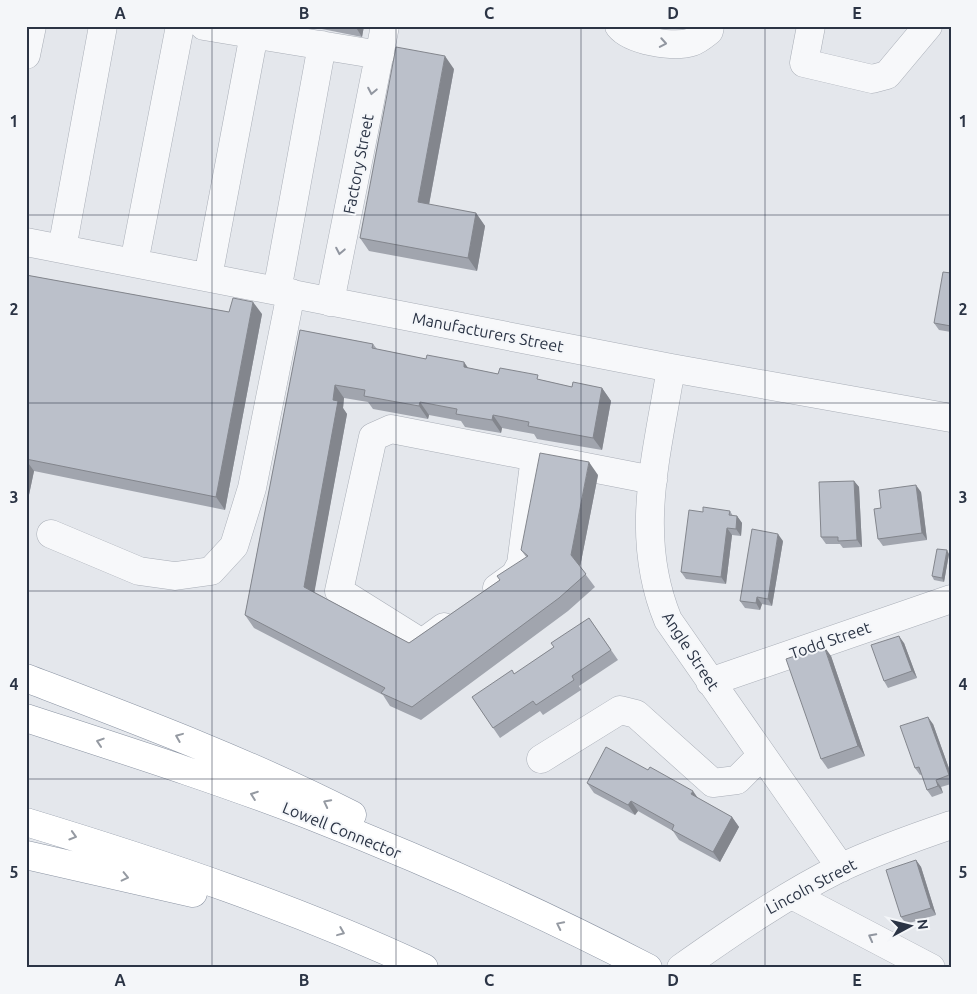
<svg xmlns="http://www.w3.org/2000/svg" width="977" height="994" font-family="Ubuntu,sans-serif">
	<rect width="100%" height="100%" fill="#e4e7ec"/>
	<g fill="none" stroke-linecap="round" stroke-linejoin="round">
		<g stroke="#a9aeb7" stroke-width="29">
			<path id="minor" d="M204 26 380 55
				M619 26C631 41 674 48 692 42 698 40 704 35 709 31L710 26
				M811 26 804 63 872 79 887 75 928 26
				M26 55 32 26
				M26 242 671 368 951 418
				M62 249 103 26
				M134 263 180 26
				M208 277 254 34
				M277 291 322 45
				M330 302 385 26
				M671 368C657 455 633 535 668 620L841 868
				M51 534 139 571 175 576 211 571 234 546 252 488 291 293
				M497 588 515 575 521 564 535 457
				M444 627 422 643 339 591 373 437 391 429 653 480
				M710 682 951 599
				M541 759 620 710 636 714 713 783 737 780 762 755
				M792 895 931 968
				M681 968C732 932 784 896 840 868 876 851 913 838 951 825"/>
		</g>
		<g stroke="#8b94a3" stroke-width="29">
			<path id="highway" d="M26 678C136 720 246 761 352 815
				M26 718C121 749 216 779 309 815 424 860 538 911 648 968
				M26 822C161 863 296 908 424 968
				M26 855 193 893"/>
		</g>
		<use href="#minor" stroke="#f7f8fa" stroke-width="28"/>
		<use href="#highway" stroke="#fff" stroke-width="28"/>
	</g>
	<path fill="#a1a5ae" d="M307 26H364L362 37Z
		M454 69 429 205 476 213 485 226 477 271 369 251 360 238Z
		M951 273V332L939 330 934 323Z
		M26 275 229 312 262 314 225 510 34 471 26 509Z
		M300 330 373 344 377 349 498 374 542 380 572 387 602 388 611 401 602 450 537 439 534 434 502 428 501 433 465 427 461 421 429 415 428 419 373 409 368 402 344 398 343 408 347 414 314 592 409 643 500 580 527 558 521 550 598 475 580 567 595 587 568 611 421 720 390 706 383 695 254 628 245 615Z
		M854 481 859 487 862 547 843 548 840 544H826L821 537Z
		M921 492 927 540 883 546 878 539 881 508Z
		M730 511 733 516H737L742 523 741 536 732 535 726 584 686 579 681 572 703 512Z
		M783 541 772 606 762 604 760 610 745 608 740 601Z
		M949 554 944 582 934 580 932 576Z
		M589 618 618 660 579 686 581 690 543 715 540 711 500 738 472 697 515 674 554 647Z
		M904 643 917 678 888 688 884 681Z
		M831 656 865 756 828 769 821 759Z
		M933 724 951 774V784L941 787 943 793 932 797 927 790 922 774 920 775 915 768Z
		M587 783 698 798 732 817 739 827 720 862 679 840 673 831 638 811 635 815 594 793Z
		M916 860 921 867 936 915 906 924 901 917Z"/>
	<path fill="#83868d" d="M355 26H364L362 37Z
		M445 56 454 69 427 215 418 202Z
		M476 213 485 226 477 271 468 258Z
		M253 302 262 314 225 510 216 497Z
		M464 362 473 375 464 367Z
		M335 385 344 398 343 408 347 414 313 600 304 587Z
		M602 388 611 401 602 450 593 438Z
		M420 402 429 415 428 419 419 406Z
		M493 415 502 428 501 433 492 420Z
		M26 460 34 471 26 509Z
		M589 462 598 475 580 567 571 555Z
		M854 481 859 487 862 547 857 540Z
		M916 485 921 492 927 540 922 533Z
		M737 516 742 523 741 536 736 529Z
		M727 528 732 535 726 584 721 577Z
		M778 534 783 541 772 606 768 599Z
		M947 550 949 554 944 582 942 578Z
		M757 597 762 604 760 610 756 603Z
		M899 636 904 643 917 678 912 671Z
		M824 646 831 656 865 756 858 746Z
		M928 717 933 724 951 774V778L949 775Z
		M936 780 941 787 943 793 938 786Z
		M693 791 700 801 691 794Z
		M631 801 638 811 635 815 628 805Z
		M732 817 739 827 720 862 713 852Z
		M916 860 921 867 936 915 931 908Z"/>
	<path fill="#bbc0ca" stroke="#83868d" d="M396 47 445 56 418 202 476 213 468 258 360 238Z
		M943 272 951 273V326L934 323Z
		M26 275 229 312 233 298 253 302 216 497 26 459Z
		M300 330 373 344 372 348 426 359 427 355 464 362V367L498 374 500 368 538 375 537 379 572 387 573 382 602 388 593 438 528 426 529 422 493 415 492 420 456 414 457 409 420 402 419 406 364 396 365 390 335 385 333 400 338 401 304 587 409 643 500 580 497 576 528 556 521 550 540 453 589 462 571 555 586 574 559 598 412 707 381 693 385 688 245 615Z
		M854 481 857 540 838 541V537H821L819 482Z
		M916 485 922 533 878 539 874 509 881 508 879 490Z
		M703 507 730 511 729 515 737 516 736 529 727 528 721 577 681 572 689 510 703 512Z
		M752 529 778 534 768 599 757 597 756 603 740 601Z
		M937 549 947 550 942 578 932 576Z
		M589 618 611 650 572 676 574 680 536 705 533 701 493 728 472 697 512 670 514 674 554 647 551 643Z
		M899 636 912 671 884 681 871 645Z
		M824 646 858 746 821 759 786 659Z
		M928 717 949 775 936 780 938 786 927 790 919 767 915 768 900 726Z
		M606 747 648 770 650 767 693 791 691 794 732 817 713 852 672 830 674 825 631 801 628 805 587 783Z
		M916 860 931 908 901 917 886 870Z"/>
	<defs><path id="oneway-chevron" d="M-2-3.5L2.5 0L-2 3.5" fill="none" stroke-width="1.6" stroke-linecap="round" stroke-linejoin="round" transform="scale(1.25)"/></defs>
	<g stroke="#9196a0">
		<use href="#oneway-chevron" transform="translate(663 43) rotate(10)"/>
		<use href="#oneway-chevron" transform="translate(372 91) rotate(101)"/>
		<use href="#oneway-chevron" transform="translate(340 251) rotate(101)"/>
		<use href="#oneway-chevron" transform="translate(872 937) rotate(-152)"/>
	</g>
	<g stroke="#959aa2">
		<use href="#oneway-chevron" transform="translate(179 737) rotate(-158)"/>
		<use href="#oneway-chevron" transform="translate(100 742) rotate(-162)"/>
		<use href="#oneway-chevron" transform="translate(254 795) rotate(-160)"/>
		<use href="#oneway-chevron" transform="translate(327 803) rotate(-153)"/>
		<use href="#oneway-chevron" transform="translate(73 836) rotate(17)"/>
		<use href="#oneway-chevron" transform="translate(125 877) rotate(13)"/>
		<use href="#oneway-chevron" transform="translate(560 925) rotate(-154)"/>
		<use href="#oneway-chevron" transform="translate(341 932) rotate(22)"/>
	</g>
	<path fill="none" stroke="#2b3445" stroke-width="1" stroke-opacity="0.55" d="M212 26V968M396 26V968M581 26V968M765 26V968M26 215H951M26 403H951M26 591H951M26 779H951"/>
	<g text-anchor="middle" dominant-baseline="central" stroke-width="4" stroke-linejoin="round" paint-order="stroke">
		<g font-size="16" fill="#2b3445" stroke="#f4f6f9">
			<text transform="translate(358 164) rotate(-79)">Factory Street</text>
			<text transform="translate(488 332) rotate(11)">Manufacturers Street</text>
			<text transform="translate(830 640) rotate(-19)">Todd Street</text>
			<text transform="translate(691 651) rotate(57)">Angle Street</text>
			<text transform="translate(342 830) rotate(22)">Lowell Connector</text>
			<text transform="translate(811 886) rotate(-28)">Lincoln Street</text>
		</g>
	</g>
	<rect width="977" height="994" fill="none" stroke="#f4f6f9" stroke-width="55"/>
	<g transform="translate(910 926) rotate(83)" stroke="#f4f6f9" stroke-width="4" paint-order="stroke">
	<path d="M0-4L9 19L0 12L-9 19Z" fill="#2b3445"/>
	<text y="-8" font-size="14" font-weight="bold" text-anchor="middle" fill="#2b3445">N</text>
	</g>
	<rect x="28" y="28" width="922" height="938" fill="none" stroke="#2b3445" stroke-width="2"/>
	<g font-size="16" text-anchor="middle" font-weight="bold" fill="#2b3445">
		<text x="120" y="19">A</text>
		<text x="304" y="19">B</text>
		<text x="489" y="19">C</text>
		<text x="673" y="19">D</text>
		<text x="857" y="19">E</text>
		<text x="14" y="127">1</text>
		<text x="963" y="127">1</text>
		<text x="14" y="315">2</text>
		<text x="963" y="315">2</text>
		<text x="14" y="503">3</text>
		<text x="963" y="503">3</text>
		<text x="14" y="690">4</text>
		<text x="963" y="690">4</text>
		<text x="14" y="878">5</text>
		<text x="963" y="878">5</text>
		<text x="120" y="986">A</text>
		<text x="304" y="986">B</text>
		<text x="489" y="986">C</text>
		<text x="673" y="986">D</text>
		<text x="857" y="986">E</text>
	</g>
</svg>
